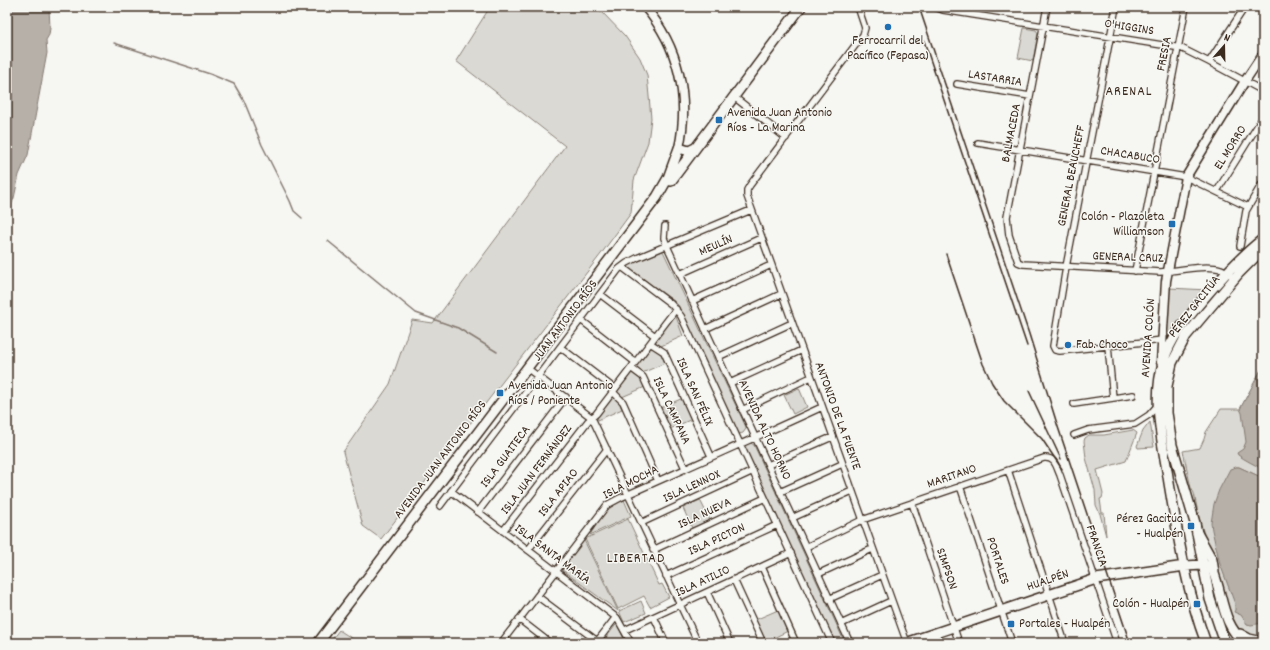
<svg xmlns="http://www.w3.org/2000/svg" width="1270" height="650" font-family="Dekko,sans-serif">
	<rect width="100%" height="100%" fill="#f6f6f2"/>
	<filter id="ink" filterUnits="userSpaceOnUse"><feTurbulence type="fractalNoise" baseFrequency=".025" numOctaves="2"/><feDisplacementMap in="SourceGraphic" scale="8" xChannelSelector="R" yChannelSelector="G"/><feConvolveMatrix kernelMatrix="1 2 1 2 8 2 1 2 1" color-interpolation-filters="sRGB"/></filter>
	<g filter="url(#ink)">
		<path fill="#dad9d3" stroke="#8a8278" d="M490 7H593L602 12 625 36 640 58 647 75 651 118 648 142 634 180 631 213 601 254 381 539 363 526 343 452 390 384 412 320 433 323 565 146 456 61Z
			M1024 28 1036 30 1038 33 1033 61 1018 58Z
			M663 251 746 427V429L743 433 739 434 737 432 678 305 674 301 627 267 628 265Z
			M1169 288 1208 290 1168 342 1166 341Z
			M675 314 683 336 661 346 654 341Z
			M651 346 661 354 665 363 642 373 634 368Z
			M1263 367V478L1239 467H1236L1263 479V639C1247 634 1239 632 1230 617L1199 518 1194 493 1191 488 1183 451 1200 448 1204 439 1206 432 1221 409H1240Z
			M632 372 641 378 645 387 622 397 615 393Z
			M799 388 807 407 793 414 784 395Z
			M613 397 619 402 622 409 598 420 597 416Z
			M683 398 692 419 670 429 660 408Z
			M1150 422 1154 447 1138 448 1137 446 1143 431Z
			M1133 430 1137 433 1126 461 1097 470 1103 494 1102 498 1100 499 1102 513H1104L1106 536 1100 514 1096 505 1095 490 1086 458 1084 441 1085 438 1089 435H1104Z
			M749 442 754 445 845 643H834L744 447 745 445Z
			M624 500 631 516 590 535C601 517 604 509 624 500Z
			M700 500 710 520 692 528 683 508Z
			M628 519 659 585 662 584 669 597 650 607 644 596 618 609 585 539Z
			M583 538 618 611 562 570Z
			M641 601 646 613 624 622 619 611Z
			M778 610 788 631 765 642 755 620Z
			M617 624 626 643H602L615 626Z
			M339 630 359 643H329Z"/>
		<path fill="#b6b0a9" stroke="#857a71" d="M7 7H49L50 28 49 35 46 40 47 53 28 155 19 175 14 198 7 215Z
			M1263 366V469C1255 465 1245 460 1238 455L1237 453 1243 449 1246 442 1242 413 1240 409Z
			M1236 467H1239L1263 478V623L1251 625 1247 624 1241 615 1234 612 1235 610V604L1220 564 1212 530 1211 523 1214 504 1219 490 1230 469Z"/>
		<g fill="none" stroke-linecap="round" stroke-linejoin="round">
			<path stroke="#857a71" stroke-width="1.5" d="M114 43 210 74 234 84 244 101 262 145 290 201 294 211 302 218
				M328 241 416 313 458 328 497 352"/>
			<g stroke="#3b2a1e" stroke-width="8">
				<path id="minor" d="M858 7 865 28 863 35 750 185 747 190V196L907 643
					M935 7 943 10 1181 48 1209 62 1263 91
					M1047 7 1007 217 1009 235 1018 262 1023 264 1160 272C1177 271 1205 264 1221 269 1226 271 1230 275 1234 278
					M1116 7 1066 267 1053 346 1055 350 1060 351 1163 340
					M1209 62 1245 7
					M957 84 1030 96
					M733 96 786 138
					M978 143 1186 177 1248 207
					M1217 191 1263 117
					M665 226 664 238 667 246 850 643
					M1240 246 1246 211 1263 182
					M622 267 671 304 681 316 832 643
					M1135 271 1186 7
					M680 274 761 238
					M600 294 655 336
					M692 301 771 265
					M581 320 635 362
					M705 329 781 294
					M650 343 664 352 711 456
					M1108 346 1113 398
					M560 347 615 389
					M718 357 792 323
					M527 368 592 418 698 643
					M631 368 643 377 685 468
					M730 383 802 350
					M613 392 623 402 658 481
					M1074 404 1133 395
					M742 410 811 377
					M1074 435 1088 430 1135 424 1149 415 1158 405
					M768 465 832 437
					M1008 470 1065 643
					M960 486 1012 643
					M451 491 617 618 631 643
					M780 492 842 464
					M912 503 959 643
					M440 506 619 269 627 263 637 258 751 210
					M478 512 566 397
					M792 518 852 491
					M641 523 753 471
					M503 531 588 421 596 414 676 309
					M806 547 862 520 1044 458C1055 457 1056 466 1060 475L1117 643
					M528 550 607 449
					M653 550 765 498
					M762 567 796 643
					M818 574 872 549
					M666 576 777 525
					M734 580 763 643
					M707 592 730 643
					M537 596 597 641
					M829 599 882 575
					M654 617 666 643
					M519 619 550 643
					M841 624 891 601
					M625 630 791 553
					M501 643 607 505 620 498C687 468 755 438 822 407
					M596 643 616 617"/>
			</g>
			<g stroke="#3b2a1e" stroke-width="11">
				<path id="secondary" d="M645 7C679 47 690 97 679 148
					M1161 362 1166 281 1186 177 1245 81 1263 54"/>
			</g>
			<g stroke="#3b2a1e" stroke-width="12">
				<path id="primary" d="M671 181 801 7
					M318 643 657 197 668 178 679 148 689 151 695 148
					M906 643 1096 579 1185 566 1203 565
					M1206 643C1187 592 1178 537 1169 483 1163 443 1151 401 1164 360 1172 335 1189 317 1205 297 1223 276 1241 256 1263 239
					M1225 643 1210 599 1195 523 1172 445 1167 413V386L1172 363 1186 336 1239 273 1263 249"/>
			</g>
			<g stroke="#3b2a1e" stroke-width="12">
				<path id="trunk" d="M1197 533 1212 560 1214 572
					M1203 565 1208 566 1213 571C1223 596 1222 625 1245 643
					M1240 634 1249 639 1263 642"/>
			</g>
			<use href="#minor" stroke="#f6f6f2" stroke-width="5.5"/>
			<use href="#secondary" stroke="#f6f6f2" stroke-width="8"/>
			<use href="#primary" stroke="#f6f6f2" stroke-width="9"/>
			<use href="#trunk" stroke="#f6f6f2" stroke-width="9"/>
			<path stroke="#3b2a1e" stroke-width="1.5" d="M919 7 1029 334 1058 427 1130 643
				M924 41 1027 346
				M946 254 983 364 992 383 1004 401 1042 439 1062 469
				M1029 391 1061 459"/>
		</g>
	</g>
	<g fill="#1f6fb2" stroke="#f6f6f2" stroke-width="1.5">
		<circle cx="888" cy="27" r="4"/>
		<rect x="715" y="116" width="8" height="8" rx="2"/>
		<rect x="1168" y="220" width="8" height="8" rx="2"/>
		<circle cx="1068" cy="345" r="4"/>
		<rect x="496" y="389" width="8" height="8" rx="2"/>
		<rect x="1187" y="522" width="8" height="8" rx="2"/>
		<rect x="1193" y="600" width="8" height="8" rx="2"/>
		<rect x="1007" y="620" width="8" height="8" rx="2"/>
	</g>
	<g text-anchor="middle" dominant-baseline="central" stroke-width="3" stroke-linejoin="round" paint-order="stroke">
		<g font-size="13" fill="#3b2a1e" stroke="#f6f6f2">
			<text transform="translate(1129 28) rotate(9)">O'HIGGINS</text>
			<text transform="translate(1165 54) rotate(-79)">FRESIA</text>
			<text transform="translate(995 79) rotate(9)">LASTARRIA</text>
			<text transform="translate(1012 133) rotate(-79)">BALMACEDA</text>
			<text transform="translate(1231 148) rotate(-58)">EL MORRO</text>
			<text transform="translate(1130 156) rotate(9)">CHACABUCO</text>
			<text transform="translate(1072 176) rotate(-79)">GENERAL BEAUCHEFF</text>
			<text transform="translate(716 246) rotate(-24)">MEULÍN</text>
			<text transform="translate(1128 258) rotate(2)">GENERAL CRUZ</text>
			<text transform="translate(1195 307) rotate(-52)">PÉREZ GACITÚA</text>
			<text transform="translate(566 321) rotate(-53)">JUAN ANTONIO RÍOS</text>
			<text transform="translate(1149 338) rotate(-86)">AVENIDA COLÓN</text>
			<text transform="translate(694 392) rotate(66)">ISLA SAN FÉLIX</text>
			<text transform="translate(671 411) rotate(65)">ISLA CAMPANA</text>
			<text transform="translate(837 416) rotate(70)">ANTONIO DE LA FUENTE</text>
			<text transform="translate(764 430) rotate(65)">AVENIDA ALTO HORNO</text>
			<text transform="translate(506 457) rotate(-53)">ISLA GUAITECA</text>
			<text transform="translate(441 460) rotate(-53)">AVENIDA JUAN ANTONIO RÍOS</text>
			<text transform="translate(537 470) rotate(-53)">ISLA JUAN FERNÁNDEZ</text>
			<text transform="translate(952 477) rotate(-19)">MARITANO</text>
			<text transform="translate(631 483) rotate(-27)">ISLA MOCHA</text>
			<text transform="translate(692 487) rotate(-25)">ISLA LENNOX</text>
			<text transform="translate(559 493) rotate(-52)">ISLA APIAO</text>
			<text transform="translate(705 514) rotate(-25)">ISLA NUEVA</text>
			<text transform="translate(717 540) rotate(-25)">ISLA PICTON</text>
			<text transform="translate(1096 546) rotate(71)">FRANCIA</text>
			<text transform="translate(552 555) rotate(37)">ISLA SANTA MARÍA</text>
			<text transform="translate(997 561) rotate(72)">PORTALES</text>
			<text transform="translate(946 569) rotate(71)">SIMPSON</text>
			<text transform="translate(1048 581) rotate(-19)">HUALPÉN</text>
			<text transform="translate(703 582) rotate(-25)">ISLA ATILIO</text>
		</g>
		<g font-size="13" fill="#3b2a1e" stroke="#f6f6f2" text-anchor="start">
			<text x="888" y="41" text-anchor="middle">Ferrocarril del<tspan x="888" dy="15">Pacífico (Fepasa)</tspan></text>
			<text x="727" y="113">Avenida Juan Antonio<tspan x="727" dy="15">Ríos - La Marina</tspan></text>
			<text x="1164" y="217" text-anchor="end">Colón - Plazoleta<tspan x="1164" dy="15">Williamson</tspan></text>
			<text x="1076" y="345">Fab. Choco</text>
			<text x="508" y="386">Avenida Juan Antonio<tspan x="508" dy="15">Ríos / Poniente</tspan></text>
			<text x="1183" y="519" text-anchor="end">Pérez Gacitúa<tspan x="1183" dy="15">- Hualpén</tspan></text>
			<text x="1189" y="604" text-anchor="end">Colón - Hualpén</text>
			<text x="1019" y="624">Portales - Hualpén</text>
		</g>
		<g font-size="14" letter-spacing="1" fill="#3b2a1e" stroke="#f6f6f2">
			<text x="1129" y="92">ARENAL</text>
			<text x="636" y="559">LIBERTAD</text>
		</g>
	</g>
	<rect width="1270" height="650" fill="none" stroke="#f6f6f2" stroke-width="24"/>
	<rect x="12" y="12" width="1246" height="626" fill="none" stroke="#3b2a1e" stroke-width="1.5" filter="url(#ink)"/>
	<g transform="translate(1224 46) rotate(20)" stroke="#f6f6f2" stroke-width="3" paint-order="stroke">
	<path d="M0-3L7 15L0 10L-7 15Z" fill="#3b2a1e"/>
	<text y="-6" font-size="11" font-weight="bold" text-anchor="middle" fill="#3b2a1e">N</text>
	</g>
</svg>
